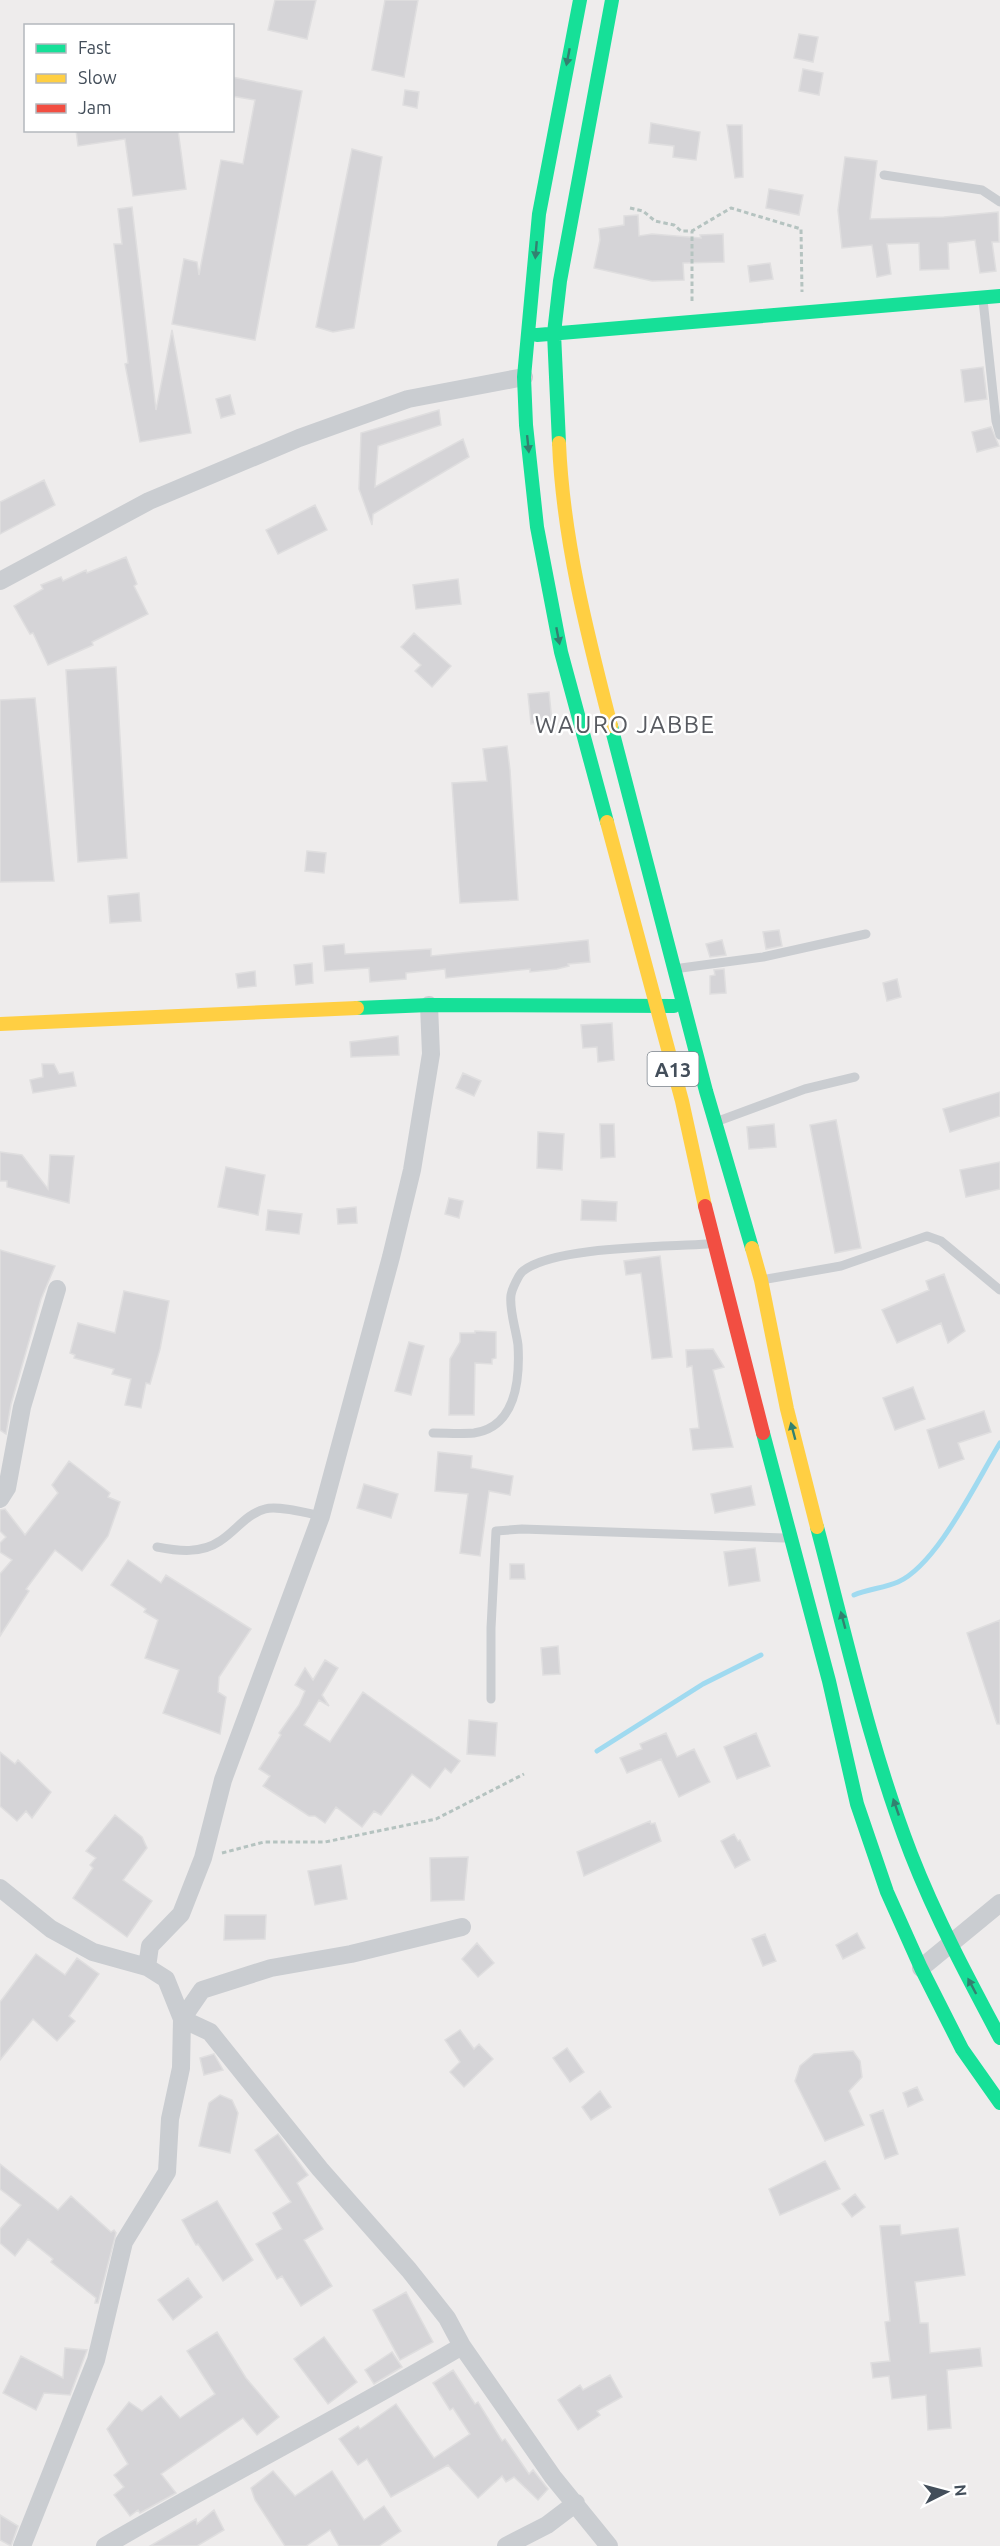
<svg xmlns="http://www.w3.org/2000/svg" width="1000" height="2546" font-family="Ubuntu,sans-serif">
	<rect width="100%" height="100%" fill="#eeecec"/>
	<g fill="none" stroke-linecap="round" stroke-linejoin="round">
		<path stroke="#a0daf0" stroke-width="5" d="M854 1595C868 1589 884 1588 898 1582 938 1564 977 1480 1000 1443
			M597 1751 703 1684 761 1655"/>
	</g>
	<path fill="#d5d4d7" stroke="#dfdedf" stroke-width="1.5" d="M275 0H316L307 39 268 30Z
		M385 0H418L404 77 372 70Z
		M799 34 818 37 813 62 794 58Z
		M803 69 823 73 819 95 799 91Z
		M232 77 302 91 255 340 172 324 184 259 197 262 199 275 221 160 243 164 255 100 232 96Z
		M405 90 419 92 417 108 403 105Z
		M651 123 700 132 696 160 673 157 674 146 649 143Z
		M727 125H742L743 177 735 178Z
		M76 130H178L186 189 133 196 125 139 78 146Z
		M352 149 382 157 354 328 333 332 316 327Z
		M845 157 877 161 870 219 944 217 998 212 999 242H992L996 271 980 273 975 240 948 243 949 269 920 270 919 243 887 244 891 274 877 277 872 245 842 248 838 210Z
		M769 189 803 195 799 215 766 208Z
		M132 207 156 410 172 330 191 433 140 442 125 364 128 363 114 244H122L118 209Z
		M638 215 639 236 652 234 701 238 700 235 723 234 724 262 683 263 684 280 652 281 594 268 600 240 599 229 624 225V216Z
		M770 263 773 279 750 282 748 266Z
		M983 367 987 399 965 402 961 370Z
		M230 395 235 414 221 418 216 399Z
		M439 410 441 425 378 446 375 487 463 439 469 457 373 514 372 525 359 489 361 433Z
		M991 427 999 446 977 452 972 432Z
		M44 480 55 505 0 534V502Z
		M315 505 327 530 278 554 266 530Z
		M126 557 137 584 134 586 148 614 92 642 93 645 48 665 33 633 30 634 14 606 43 589 41 585 61 577 63 581 86 570 87 573Z
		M458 579 461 604 416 609 413 585Z
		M414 633 451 666 432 687 415 671 421 665 401 647Z
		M116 667 127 858 78 862 66 670Z
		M549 692 552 722 531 724 528 694Z
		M35 698 54 881 0 882V700Z
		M507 746 510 770 518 900 460 903 452 783 487 781 483 749Z
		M307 851 326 853 324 873 305 871Z
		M139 893 141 921 110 923 108 896Z
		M779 930 782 946 766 949 763 932Z
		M588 940 590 962 568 964 569 966 557 969 530 972V969L446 978 445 969 406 973V979L370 982 369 968 325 971 323 946 344 944 345 954 431 949V956Z
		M722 940 726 955 710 957 706 944Z
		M312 963 313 983 296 985 294 965Z
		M724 969 726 993 710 994V976L715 975 714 970Z
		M255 971 256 986 238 988 236 974Z
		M897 979 901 997 887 1001 883 983Z
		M612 1023 614 1060 598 1062 597 1047 583 1048 581 1025Z
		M398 1036 399 1055 351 1057 350 1042Z
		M42 1064H54L59 1074 73 1072 76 1086 33 1093 30 1080 43 1077Z
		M463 1073 481 1081 474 1096 456 1088Z
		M1000 1092V1116L950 1132 943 1109Z
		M836 1120 861 1248 835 1253 810 1125Z
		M600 1124H614L615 1157 601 1158Z
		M774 1124 776 1147 749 1149 747 1127Z
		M538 1132 564 1134 562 1170 537 1168Z
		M0 1152 22 1155 48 1189 50 1155 74 1156 69 1203 7 1187V1181H0Z
		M1000 1162V1189L966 1197 960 1170Z
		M226 1167 265 1175 258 1215 218 1207Z
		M449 1198 463 1201 459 1218 445 1214Z
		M582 1200 617 1202 616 1221 581 1220Z
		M356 1207 357 1223 338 1224 337 1209Z
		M268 1210 302 1214 299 1234 266 1230Z
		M0 1250 55 1266 41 1299 11 1404 6 1434 0 1430Z
		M660 1256 672 1357 652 1359 641 1273 626 1275 624 1261Z
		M944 1274 965 1331 948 1343 941 1323 897 1343 882 1310 929 1290 926 1281Z
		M124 1291 169 1301 160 1349 150 1384 146 1383 141 1408 125 1405 131 1379 112 1374 114 1369 74 1358 75 1355 70 1353 78 1323 115 1333Z
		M475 1331 496 1332V1358L492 1359V1364L475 1363 474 1415H449L450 1359 460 1342V1333H475Z
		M409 1342 424 1346 411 1395 395 1391Z
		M713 1349 724 1367 713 1370 733 1447 693 1450 690 1429 699 1428 692 1366 687 1367 686 1350Z
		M913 1387 925 1419 895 1430 883 1398Z
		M984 1411 991 1432 958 1443 964 1459 939 1468 927 1430Z
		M438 1452 472 1456 471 1468 513 1476 510 1495 489 1491 480 1556 460 1553 468 1494 435 1491Z
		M69 1461 110 1493 108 1497 120 1502 108 1536 82 1571 55 1550 26 1589 29 1591 0 1636V1574L12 1560 0 1552V1543L6 1537 0 1531V1510L5 1509 25 1535 58 1493 52 1485Z
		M364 1484 398 1494 391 1518 357 1508Z
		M751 1486 755 1505 715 1513 711 1494Z
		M755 1548 760 1581 729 1586 724 1552Z
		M128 1560 161 1583 166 1575 251 1629 219 1677 218 1692 226 1697 220 1734 163 1713 179 1670 145 1658 158 1620 144 1612 146 1609 111 1585Z
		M510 1564H524L525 1579H510Z
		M1000 1620V1724H997L967 1633Z
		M558 1646 560 1674 543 1675 541 1648Z
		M325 1660 338 1668 322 1695 329 1706 319 1700 304 1725 330 1742 363 1692 460 1761 451 1773 445 1768 430 1788 412 1774 381 1815 374 1811 362 1827 336 1807 325 1823 315 1816H309L263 1786 270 1776 259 1769 281 1735 279 1733 299 1705 305 1691 295 1685 305 1668 313 1680Z
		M469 1720 497 1723 495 1756 467 1754Z
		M666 1733 677 1757 694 1749 710 1782 679 1797 661 1759 627 1773 620 1758 642 1749 640 1744Z
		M756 1733 770 1766 737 1779 724 1747Z
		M0 1752 15 1764 18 1760 51 1792 32 1818 26 1811 17 1821 0 1806Z
		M115 1815 142 1837 147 1848 123 1880 152 1901 127 1937 73 1898 93 1868 90 1865 96 1858 86 1851Z
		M650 1821 651 1824 655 1823 661 1841 584 1876 577 1852Z
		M734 1834 738 1841 740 1840 750 1860 735 1868 721 1841Z
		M468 1857 464 1900 431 1901 430 1858Z
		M341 1865 347 1899 315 1905 308 1871Z
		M225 1915H266L265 1939 224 1940Z
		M857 1933 865 1948 843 1959 836 1945Z
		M765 1934 776 1961 763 1966 752 1939Z
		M477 1943 494 1963 478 1977 462 1959Z
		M36 1954 65 1975 77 1958 99 1974 69 2016 75 2021 57 2041 33 2019 0 2060V2002Z
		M460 2030 474 2049 479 2044 493 2059 464 2087 450 2072 460 2062 445 2040Z
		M567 2048 584 2072 570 2082 553 2058Z
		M853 2051 860 2061 862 2077 849 2091 864 2125 825 2141 795 2081 800 2066 814 2054Z
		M214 2054 223 2070 204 2075 200 2058Z
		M917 2087 923 2100 908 2107 903 2093Z
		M600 2091 611 2107 591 2120 582 2107Z
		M220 2095 232 2100 238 2113 230 2153 199 2146 209 2103Z
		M883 2110 898 2154 885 2159 870 2115Z
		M278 2134 308 2175 297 2183 323 2229 304 2240 332 2286 301 2306 282 2276 277 2279 256 2244 282 2229 273 2213 291 2202 255 2150Z
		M825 2161 840 2189 780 2215 769 2189Z
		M0 2164 58 2210 71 2196 111 2232 114 2230 116 2233 98 2303H95L96 2298 51 2262 53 2259 28 2239 15 2256 0 2243V2229L21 2205 0 2189Z
		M855 2194 865 2207 852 2217 842 2204Z
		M217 2201 253 2260 223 2281 198 2244 196 2245 182 2220Z
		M900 2225 901 2235 958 2228 965 2275 915 2282 920 2323H928L930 2353 980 2348 982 2366 947 2370 951 2428 928 2430 926 2395 892 2399 889 2376 873 2378 871 2363 890 2361 885 2322 890 2321 880 2226Z
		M188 2278 202 2297 173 2320 158 2300Z
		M406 2292 433 2342 400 2360 373 2310Z
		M217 2332 246 2378 279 2417 257 2435 243 2418 161 2474 176 2493 140 2513 138 2510 130 2516 114 2495 124 2487 114 2475 128 2464 107 2429 129 2402 142 2411 161 2396 180 2418 215 2394 187 2351Z
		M324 2337 357 2382 328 2404 294 2359Z
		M65 2348 87 2350 70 2395 44 2393 36 2410 3 2393 21 2356 63 2378Z
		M392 2352 402 2367 374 2384 365 2370Z
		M453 2370 475 2404 478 2402 502 2441 505 2439 529 2474 533 2470 548 2489 538 2500 514 2477 506 2482 502 2476 478 2498 448 2465 391 2497 367 2459 358 2465 339 2439 358 2426 360 2429 396 2404 434 2458 470 2434 453 2408 450 2410 433 2383Z
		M610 2375 622 2397 597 2411 600 2415 578 2430 558 2400 580 2385 583 2390Z
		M273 2471 295 2496 332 2471 364 2520 384 2506 401 2531 379 2546H339L330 2530 306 2546H285L255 2500 251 2488Z
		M214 2510 224 2530 197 2546H150L196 2519 197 2524Z
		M0 2515 18 2526 11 2546 0 2540Z"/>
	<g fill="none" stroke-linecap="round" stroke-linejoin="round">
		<path stroke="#b5c3c0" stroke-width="3" stroke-dasharray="4.5 3" stroke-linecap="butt" d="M630 208 643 211 655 221 674 225 681 231H692L731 208 801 229 802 292
			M692 301V231
			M222 1853 264 1842H325L436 1819 524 1774"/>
		<path stroke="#cacdd1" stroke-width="9" d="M884 175 982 190 1000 202
			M983 300 996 421 1000 435
			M681 968 763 957 866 934
			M721 1120 805 1089 855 1077
			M767 1279 841 1266 927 1236 941 1241 1000 1290
			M433 1433C446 1433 461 1434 474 1433 516 1427 520 1379 518 1345 516 1329 509 1310 511 1295 512 1289 519 1274 523 1271 554 1246 665 1247 707 1244
			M157 1547C178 1551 201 1554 220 1541 236 1531 246 1514 265 1509 277 1505 307 1513 321 1516
			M491 1699V1628L496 1531 522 1529 784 1538"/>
		<path stroke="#cacdd1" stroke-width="18" d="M0 581 149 501 299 438 408 399 524 377
			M0 1499 7 1488 22 1407 57 1289
			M0 1888 51 1929 93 1952 147 1967 166 1979 182 2019 210 2032 320 2169 409 2270 447 2318 462 2346 553 2477 609 2546
			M147 1967 150 1946 181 1914 203 1858 223 1780 321 1516 391 1257 412 1170 431 1054 429 1005
			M921 1968 1000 1903
			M22 2546 96 2360 124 2242 167 2172 170 2119 181 2068 182 2019 202 1990 271 1968 351 1954 462 1927
			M105 2546C223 2477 345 2415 462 2346
			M506 2546 547 2525 576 2503"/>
		<path stroke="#16e098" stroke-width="14" d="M580 0 539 214 524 377 526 425 537 527 561 652 607 822
			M537 335 1000 296
			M559 443 554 333 560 281 612 0
			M611 726 706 1091 752 1248
			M357 1008 429 1005 674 1006
			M763 1433 829 1681 857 1804 887 1892 921 1968 962 2049 1000 2103
			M817 1527C846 1636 870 1748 911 1854 936 1918 968 1978 1000 2038"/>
		<path stroke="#ffcf43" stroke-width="14" d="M559 443C563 539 587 633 611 726
			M607 822 682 1101 705 1206
			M0 1024 357 1008
			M752 1248 761 1280 787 1409 817 1527"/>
		<path stroke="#f24e42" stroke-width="14" d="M705 1206 763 1433"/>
	</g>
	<defs><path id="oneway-solid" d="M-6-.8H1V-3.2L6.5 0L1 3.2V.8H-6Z" transform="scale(1.5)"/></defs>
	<g fill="#338170">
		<use href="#oneway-solid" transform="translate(568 57) rotate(101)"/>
		<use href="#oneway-solid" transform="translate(536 250) rotate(95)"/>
		<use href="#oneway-solid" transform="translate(528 444) rotate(84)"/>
		<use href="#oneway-solid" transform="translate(558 636) rotate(79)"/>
		<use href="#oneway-solid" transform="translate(793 1431) rotate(-105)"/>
		<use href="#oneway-solid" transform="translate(843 1620) rotate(-105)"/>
		<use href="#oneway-solid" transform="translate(896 1807) rotate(-109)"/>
		<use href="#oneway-solid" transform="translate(972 1986) rotate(-118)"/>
	</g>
	<g text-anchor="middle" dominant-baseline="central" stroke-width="5" stroke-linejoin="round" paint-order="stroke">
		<rect fill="#fff" stroke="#7b838c" stroke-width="1.5" x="647.5" y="1052" width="51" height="34" rx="4.5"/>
		<g font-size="20" font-weight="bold" fill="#434e5a">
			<text x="673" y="1069">A13</text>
		</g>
		<g font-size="24" letter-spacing="1.5" fill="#585b61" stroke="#fff">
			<text x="625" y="724">WAURO JABBE</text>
		</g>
	</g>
	<rect x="24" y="24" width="210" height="108" fill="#ffffff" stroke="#b4b8bd" stroke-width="1.5"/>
	<rect x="36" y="44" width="30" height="9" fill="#16e098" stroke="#b4b8bd" stroke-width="1.5"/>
	<text x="78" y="54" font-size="18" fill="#434e5a">Fast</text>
	<rect x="36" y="74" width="30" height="9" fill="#ffcf43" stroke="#b4b8bd" stroke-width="1.5"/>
	<text x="78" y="84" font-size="18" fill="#434e5a">Slow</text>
	<rect x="36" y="104" width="30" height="9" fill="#f24e42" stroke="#b4b8bd" stroke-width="1.5"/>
	<text x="78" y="114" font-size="18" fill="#434e5a">Jam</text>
	<g transform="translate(946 2492) rotate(84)" stroke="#ffffff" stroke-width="4.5" paint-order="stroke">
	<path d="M0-4.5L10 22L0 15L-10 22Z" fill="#434e5a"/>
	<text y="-9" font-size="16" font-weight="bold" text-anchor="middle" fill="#434e5a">N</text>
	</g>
</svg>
